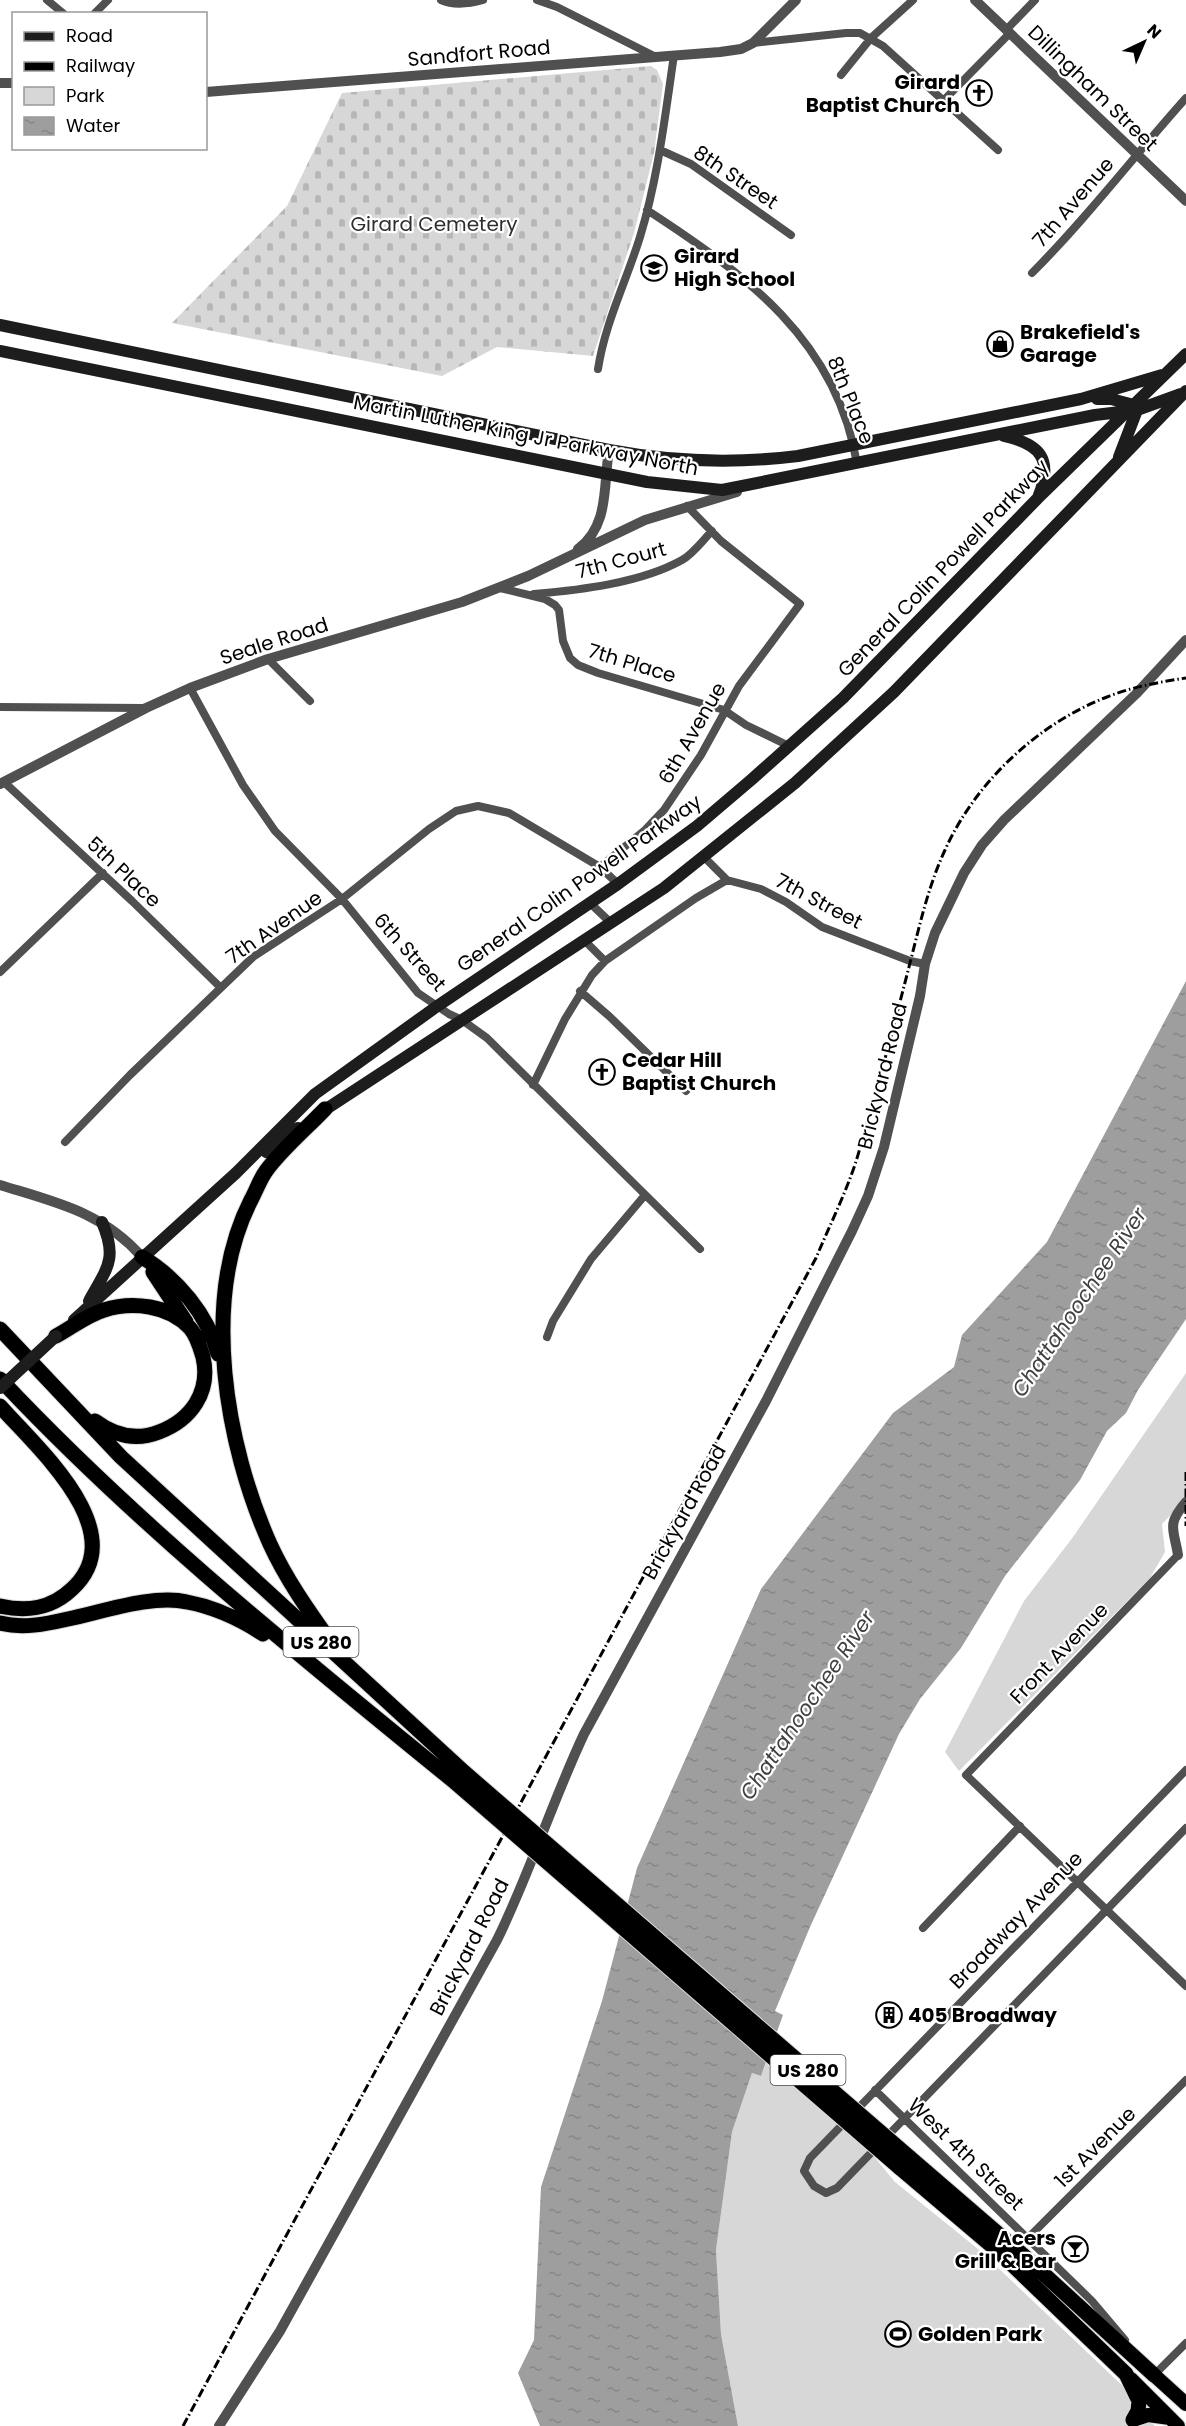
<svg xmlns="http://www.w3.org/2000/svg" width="1186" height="2426" font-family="Poppins,sans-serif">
	<defs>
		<pattern id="cemetery-stones" width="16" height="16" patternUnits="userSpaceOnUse" patternTransform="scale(1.5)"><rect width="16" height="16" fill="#d7d7d7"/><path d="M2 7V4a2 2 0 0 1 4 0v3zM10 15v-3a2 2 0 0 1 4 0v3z" fill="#b7b7b7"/></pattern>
		<pattern id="water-ripples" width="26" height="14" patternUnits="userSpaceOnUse" patternTransform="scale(1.5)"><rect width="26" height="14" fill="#9e9e9e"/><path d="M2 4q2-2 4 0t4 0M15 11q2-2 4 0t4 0" fill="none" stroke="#868686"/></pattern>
	</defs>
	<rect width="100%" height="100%" fill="#fff"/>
	<path fill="url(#cemetery-stones)" d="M651 66 657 70 663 84 654 153 634 233 593 356 497 347 442 376 172 323 287 206 342 93Z"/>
	<path fill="#d7d7d7" d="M1186 1373V1499L1162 1524 1165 1552 1150 1578 959 1771 945 1752 1024 1601 1073 1537Z
		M766 2063 871 2153 895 2182 978 2249 1127 2390 1132 2404 1155 2426H738L721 2334 716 2250 732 2132 752 2073 761 2076Z"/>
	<path fill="url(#water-ripples)" d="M1186 981V1319L1138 1390 1126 1413 1107 1431 1080 1480 1005 1576 961 1648 920 1699 899 1734 810 1927 775 2011 783 2015 761 2076 752 2073 732 2132 716 2250 721 2334 738 2426H540L518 2373 534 2340 541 2187 602 2001 637 1868 761 1589 893 1413 954 1367 962 1335 1047 1242Z"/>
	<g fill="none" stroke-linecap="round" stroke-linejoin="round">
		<g stroke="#dbdbdb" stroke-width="16">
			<path id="trunk" d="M1154 2375 1186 2404
				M1131 2379 1178 2426
				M1133 2420 1148 2415 1170 2418"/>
		</g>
		<g stroke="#dbdbdb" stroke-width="17">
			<path id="motorway" d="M325 1109C306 1129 282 1149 266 1171 260 1179 256 1191 251 1200 200 1300 226 1446 270 1544 286 1579 308 1610 330 1641
				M142 1257C177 1278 208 1315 218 1354
				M153 1272 186 1322
				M0 1329 121 1457 465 1773
				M56 1336C71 1328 87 1315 104 1310 132 1301 169 1305 190 1328 197 1336 200 1347 203 1357 211 1392 191 1420 159 1432 136 1441 115 1436 95 1421
				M0 1379C139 1527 298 1654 456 1783
				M0 1406C37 1448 134 1532 72 1589 51 1609 27 1612 0 1606
				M0 1623C22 1629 46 1624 68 1619 102 1612 153 1594 187 1602 214 1607 240 1619 263 1634
				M909 2157 1024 2256 1154 2375
				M899 2167 998 2251 1126 2374 1139 2401 1138 2411 1133 2420"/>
		</g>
		<path stroke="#505050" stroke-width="8" d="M47 0 64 14
			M441 0C454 6 469 4 483 0
			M537 0 557 7 656 57
			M94 14 108 0
			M1006 30 1035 0
			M753 43 846 33H860L883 46 998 150
			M841 75 871 38 913 0
			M944 100 1009 34
			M660 150 691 164 791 235
			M647 210C745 274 837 340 857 464
			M1032 273C1087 218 1134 156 1186 98
			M598 369C605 323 626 282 640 237 658 178 665 116 674 55
			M500 588 545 599 555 605 559 610 563 641 570 658 578 665 598 673 724 710 746 725 789 746
			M534 594C580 590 641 583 682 560 693 554 703 540 712 531
			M268 659 310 701
			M190 688 243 785 275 831 342 899 418 993 449 1014 462 1020 487 1038 700 1249
			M0 707 145 708
			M4 782 132 901 220 987
			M704 857 727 880 761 889 786 902 822 927 910 961 925 964
			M600 867 645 830 664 810 701 755 739 686 800 604 721 541 687 506
			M590 903 611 923
			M584 940 605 961
			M0 972 103 873
			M580 991 609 1016 686 1091
			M533 1085 565 1019 592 975 605 961 696 898 727 880
			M65 1142 130 1075 253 957 342 899 429 829 456 811 478 806 509 813 600 867 618 884
			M547 1337 553 1321 591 1259 645 1195
			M1178 1555 966 1775 1186 1986
			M1186 1770 810 2158 804 2171 814 2186 826 2193 837 2188 1186 1828
			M923 1928 1020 1826
			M875 2090 1092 2301 1125 2340
			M1028 2238 1186 2080
			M1152 2373 1154 2375 1186 2343"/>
		<path stroke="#505050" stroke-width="10" d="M975 0 1186 201
			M0 83H14
			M206 92 720 52 741 49 753 43 796 0
			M578 549C610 525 603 485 609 450
			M0 784 146 708 190 688 268 659 462 602 528 576 645 520 737 492
			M0 1185C55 1202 103 1212 142 1257
			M1178 1555C1174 1529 1166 1525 1186 1502
			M219 2426 280 2331 497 1940C530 1873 552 1802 584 1734L766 1401 852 1231 868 1196 884 1147 920 996 925 964 935 933 964 873 982 845 1004 820 1136 694 1186 640"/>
		<path stroke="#1d1d1d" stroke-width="12" d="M0 325 609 450C673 462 733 464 798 456L1081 399 1162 375
			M0 351 647 482 722 490 1095 415 1137 410 1181 394
			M1097 399H1111L1134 405 1137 410 1119 457
			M1004 436C1040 444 1053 459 1039 495
			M317 1115 664 888 795 783 894 692 1186 391
			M266 1152 298 1128
			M89 1301C107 1268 118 1259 102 1222
			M74 1320 236 1173 315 1094 436 1007 618 884 697 826 751 780 843 698 1038 498 1186 354"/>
		<use href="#trunk" stroke="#000" stroke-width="14"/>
		<use href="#motorway" stroke="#000" stroke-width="15"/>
		<path stroke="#000" stroke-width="3" stroke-dasharray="9 3 1.5 3" stroke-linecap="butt" d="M1186 1472V1526
			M183 2426 816 1258C831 1222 850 1185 860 1148 878 1087 894 1025 910 963 920 924 928 887 945 850 975 783 1037 724 1107 697 1132 687 1159 682 1186 678"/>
		<g stroke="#dbdbdb" stroke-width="17" stroke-linecap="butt">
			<path id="motorway-bridge" d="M465 1773 909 2157
				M456 1783 899 2167"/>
		</g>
		<path stroke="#1d1d1d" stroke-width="12" d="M0 1388 56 1336"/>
		<use href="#motorway-bridge" stroke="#000" stroke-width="15"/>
	</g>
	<defs>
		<g id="church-ring" transform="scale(1.35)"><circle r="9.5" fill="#fff" stroke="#000" stroke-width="1.5"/><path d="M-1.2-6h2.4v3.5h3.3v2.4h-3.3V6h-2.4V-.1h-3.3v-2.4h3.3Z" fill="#000"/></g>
		<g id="school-ring" transform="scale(1.35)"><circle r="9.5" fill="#fff" stroke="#000" stroke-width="1.5"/><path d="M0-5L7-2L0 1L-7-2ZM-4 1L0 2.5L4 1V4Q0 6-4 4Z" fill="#000"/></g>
		<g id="shop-ring" transform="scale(1.35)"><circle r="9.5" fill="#fff" stroke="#000" stroke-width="1.5"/><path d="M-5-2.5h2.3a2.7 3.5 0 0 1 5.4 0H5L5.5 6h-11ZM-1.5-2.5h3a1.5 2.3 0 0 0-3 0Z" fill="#000"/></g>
		<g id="building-ring" transform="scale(1.35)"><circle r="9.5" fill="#fff" stroke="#000" stroke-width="1.5"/><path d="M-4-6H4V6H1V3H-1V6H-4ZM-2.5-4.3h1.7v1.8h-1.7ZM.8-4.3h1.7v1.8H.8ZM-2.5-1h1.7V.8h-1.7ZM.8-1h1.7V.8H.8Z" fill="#000"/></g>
		<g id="bar-ring" transform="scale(1.35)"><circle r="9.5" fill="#fff" stroke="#000" stroke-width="1.5"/><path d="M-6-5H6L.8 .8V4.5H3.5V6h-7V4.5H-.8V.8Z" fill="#000"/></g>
		<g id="stadium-ring" transform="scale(1.35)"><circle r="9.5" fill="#fff" stroke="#000" stroke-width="1.5"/><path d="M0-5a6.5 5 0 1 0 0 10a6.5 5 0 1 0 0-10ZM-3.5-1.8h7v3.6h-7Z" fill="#000"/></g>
	</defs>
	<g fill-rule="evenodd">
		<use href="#church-ring" x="979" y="93"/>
		<use href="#school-ring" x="654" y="268"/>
		<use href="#shop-ring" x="1000" y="344"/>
		<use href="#church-ring" x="602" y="1072"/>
		<use href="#building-ring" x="889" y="2015"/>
		<use href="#bar-ring" x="1075" y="2249"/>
		<use href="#stadium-ring" x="898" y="2334"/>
	</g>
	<g text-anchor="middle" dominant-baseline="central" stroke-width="4.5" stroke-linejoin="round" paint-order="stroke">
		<g fill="#fff" stroke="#4c4c4c" stroke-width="1.5">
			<rect x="283.5" y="1627" width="75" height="30" rx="4.5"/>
			<rect x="770.5" y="2055" width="75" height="30" rx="4.5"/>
		</g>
		<g font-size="18" font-weight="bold" fill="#000">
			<text x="321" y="1642">US 280</text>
			<text x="808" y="2070">US 280</text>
		</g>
		<g font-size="20" fill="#000" stroke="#fff">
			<text transform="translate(479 53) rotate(-5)">Sandfort Road</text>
			<text transform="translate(1093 88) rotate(44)">Dillingham Street</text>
			<text transform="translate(736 177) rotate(34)">8th Street</text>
			<text transform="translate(1073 202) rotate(-49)">7th Avenue</text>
			<text transform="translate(851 400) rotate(68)">8th Place</text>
			<text transform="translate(526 435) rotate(11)">Martin Luther King Jr Parkway North</text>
			<text transform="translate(621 560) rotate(-15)">7th Court</text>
			<text transform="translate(943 568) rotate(-46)">General Colin Powell Parkway</text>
			<text transform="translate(274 641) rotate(-18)">Seale Road</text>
			<text transform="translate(632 663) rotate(17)">7th Place</text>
			<text transform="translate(692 733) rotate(-60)">6th Avenue</text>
			<text transform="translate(124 872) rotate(43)">5th Place</text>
			<text transform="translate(579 883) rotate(-35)">General Colin Powell Parkway</text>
			<text transform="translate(819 901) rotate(28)">7th Street</text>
			<text transform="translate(274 927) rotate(-35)">7th Avenue</text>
			<text transform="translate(410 952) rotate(48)">6th Street</text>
			<text transform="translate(882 1076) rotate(-76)">Brickyard Road</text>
			<text transform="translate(684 1512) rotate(-61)">Brickyard Road</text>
			<text transform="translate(1059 1653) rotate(-46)">Front Avenue</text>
			<text transform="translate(1016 1920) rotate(-46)">Broadway Avenue</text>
			<text transform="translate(469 1947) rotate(-63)">Brickyard Road</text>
			<text transform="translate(1095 2147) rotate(-45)">1st Avenue</text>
			<text transform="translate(966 2154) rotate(44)">West 4th Street</text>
		</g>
		<g font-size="20" font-weight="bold" fill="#000" stroke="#fff" text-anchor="start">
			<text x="960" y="82" text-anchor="end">Girard<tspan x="960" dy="23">Baptist Church</tspan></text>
			<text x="674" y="256">Girard<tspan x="674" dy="23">High School</tspan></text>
			<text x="1020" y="332">Brakefield's<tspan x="1020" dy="23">Garage</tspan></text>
			<text x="622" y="1060">Cedar Hill<tspan x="622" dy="23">Baptist Church</tspan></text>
			<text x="908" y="2015">405 Broadway</text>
			<text x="1056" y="2238" text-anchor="end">Acers<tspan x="1056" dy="23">Grill &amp; Bar</tspan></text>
			<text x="918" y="2334">Golden Park</text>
		</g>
		<g font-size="20" fill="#2e2e2e" stroke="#fff">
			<text x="434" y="224">Girard Cemetery</text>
		</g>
		<g font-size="21" font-style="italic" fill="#3f3f3f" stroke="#fff">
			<text transform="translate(1079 1302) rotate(-56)">Chattahoochee River</text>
			<text transform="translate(807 1705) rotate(-56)">Chattahoochee River</text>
		</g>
	</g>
	<rect x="12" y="12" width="195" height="138" fill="#ffffff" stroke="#999999" stroke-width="1.5"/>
	<rect x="24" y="32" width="30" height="9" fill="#1d1d1d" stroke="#999999" stroke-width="1.5"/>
	<text x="66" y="42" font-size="18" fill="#000000">Road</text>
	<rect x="24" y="62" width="30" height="9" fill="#000000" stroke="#999999" stroke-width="1.5"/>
	<text x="66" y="72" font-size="18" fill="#000000">Railway</text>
	<rect x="24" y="87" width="30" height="18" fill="#d7d7d7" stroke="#999999" stroke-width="1.5"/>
	<text x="66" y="102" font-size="18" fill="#000000">Park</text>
	<rect x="24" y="117" width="30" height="18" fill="url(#water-ripples)" stroke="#999999" stroke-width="1.5"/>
	<text x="66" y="132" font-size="18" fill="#000000">Water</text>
	<g transform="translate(1144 42) rotate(44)" stroke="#ffffff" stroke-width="4.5" paint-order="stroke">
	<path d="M0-4.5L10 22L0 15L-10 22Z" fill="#000000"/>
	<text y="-9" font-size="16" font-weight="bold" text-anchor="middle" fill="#000000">N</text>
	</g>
</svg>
